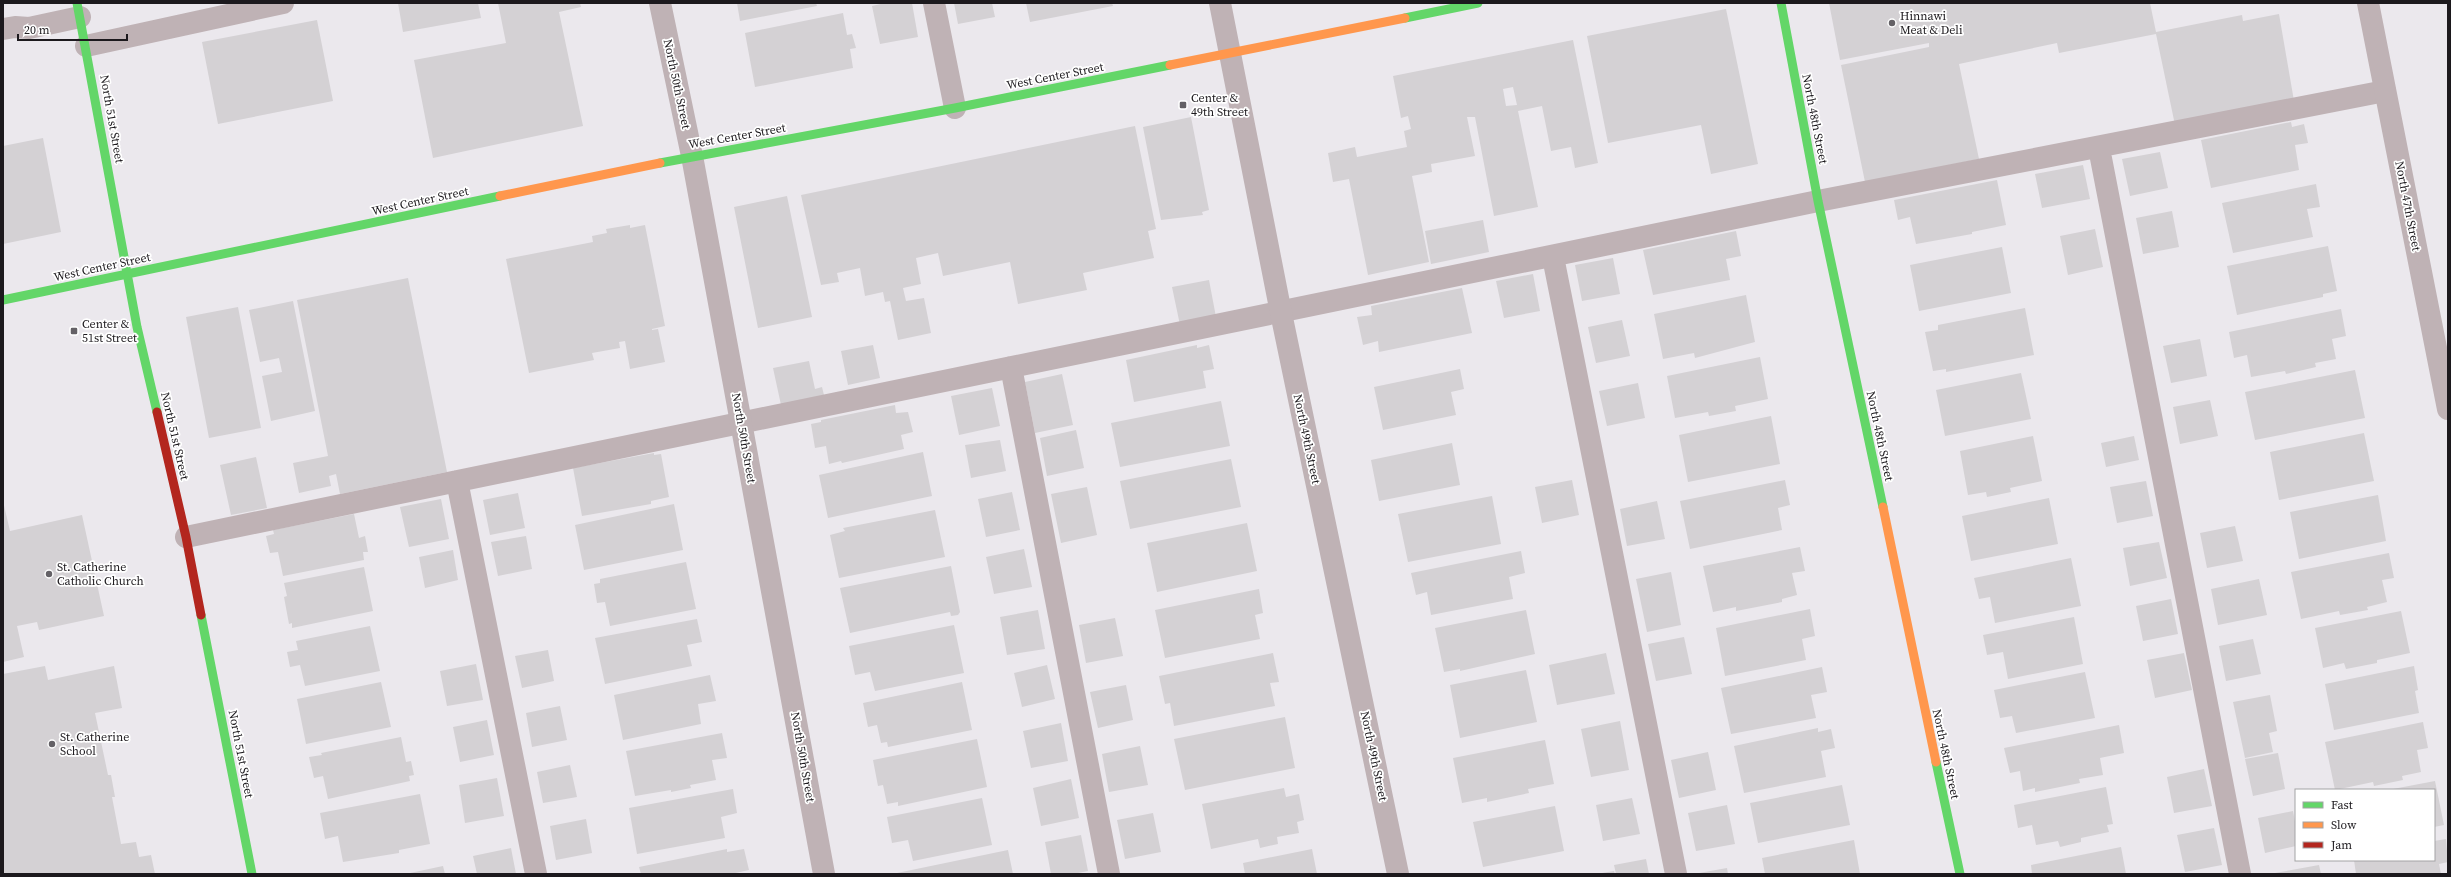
<svg xmlns="http://www.w3.org/2000/svg" width="2451" height="877" font-family="'Source Serif 4',serif">
	<rect width="100%" height="100%" fill="#ebe8ed"/>
	<path fill="#d4d1d4" fill-rule="evenodd" d="M398 3H478L481 18 403 32Z
		M498 3H580L581 7 559 12 583 126 433 158 414 60 506 43Z
		M737 3H816L817 6 740 21Z
		M885 3H912L918 37 880 44 872 6Z
		M954 3H992L995 17 958 24Z
		M1026 3H1112L1113 6 1030 22Z
		M1829 3H2150L2156 32 2242 15 2243 21 2279 14 2294 101 2175 125 2156 34 2059 53 2057 43 1959 64 1979 159 1865 182 1841 65 1929 47V43L1840 60Z
		M1726 9 1758 164 1711 174 1701 125 1608 143 1587 36Z
		M843 13 847 35 852 34 856 48 850 49 853 68 755 87 745 33Z
		M317 20 333 101 218 124 202 42Z
		M1573 40 1598 163 1575 168 1571 147 1551 151 1542 106 1518 111 1538 207 1494 216 1475 117H1467L1475 156 1431 164 1432 172 1412 176 1429 262 1368 275 1349 179 1333 182 1328 153 1355 147 1357 157 1407 147 1404 131 1411 129 1408 116 1401 118 1393 76ZM1513 87 1517 105 1506 106 1503 89Z
		M1191 117 1209 210 1202 212 1203 215 1161 220 1143 127Z
		M2291 122 2292 127 2304 124 2308 143 2295 145 2299 170 2211 188 2201 140Z
		M1135 126 1156 229 1148 231 1154 258 1083 273 1087 290 1018 304 1010 262 943 276 938 253 916 258 921 284 903 288 906 301 924 298 931 333 898 340 890 301 885 302 883 292 865 296 860 268 837 273 839 282 821 285 801 195Z
		M43 138 61 232 3 244V146Z
		M2160 152 2168 188 2130 196 2122 159Z
		M2083 165 2090 199 2042 208 2035 174Z
		M1997 180 2006 225 1972 232V234L1916 244 1910 217 1898 220 1894 200Z
		M2316 184 2320 207 2307 209 2313 237 2233 253 2222 203Z
		M787 196 812 317 758 328 734 207Z
		M2172 211 2179 247 2143 254 2136 218Z
		M1483 220 1489 252 1431 264 1425 231Z
		M630 225V228L645 225 665 326 652 329V330L658 329 665 362 630 369 625 341 619 342 620 348 592 353 594 360 529 373 506 259 593 242 592 236 607 233 606 229Z
		M2095 229 2103 267 2068 275 2060 236Z
		M1736 231 1741 256 1726 259 1730 280 1653 295 1643 250Z
		M2328 246 2337 291 2323 294V297L2237 315 2227 266Z
		M2002 247 2011 293 1919 311 1910 265Z
		M1613 258 1620 294 1582 301 1575 265Z
		M1533 274 1540 311 1504 318 1496 281Z
		M408 278 447 472 340 494 336 474 329 476 331 486 299 493 293 463 328 456 297 300Z
		M1209 280 1216 317 1180 325 1172 287Z
		M1462 288 1472 333 1379 352 1378 341 1363 345 1357 317 1372 315 1371 306Z
		M1746 295 1755 342 1695 358 1694 353 1663 359 1654 314Z
		M293 301 315 411 271 421 262 376 282 372 279 358 260 362 249 310Z
		M238 307 261 428 209 438 186 317Z
		M2025 308 2034 355 1946 372V369L1933 371 1925 332 1938 330V325Z
		M2341 309 2346 336 2332 339 2336 359 2315 363 2316 367 2286 374 2285 371 2251 377 2247 355 2234 358 2229 332Z
		M1622 320 1630 356 1596 363 1588 327Z
		M2200 339 2207 376 2171 383 2163 346Z
		M873 345 880 378 848 385 841 351Z
		M1197 345V348L1209 345 1214 369 1203 371 1206 388 1134 402 1126 360Z
		M1760 357 1768 399 1735 406 1736 411 1709 416 1708 412 1675 418 1667 376Z
		M809 361 815 389 822 387 824 395 781 405 773 368Z
		M1460 369 1464 389 1451 392 1456 415 1383 430 1374 387Z
		M2355 370 2365 418 2255 440 2245 392Z
		M2021 373 2031 419 1945 436 1936 390Z
		M1062 374 1073 425 1035 433 1025 382Z
		M1638 383 1645 418 1607 426 1599 391Z
		M992 388 1000 426 959 435 951 396Z
		M2210 400 2218 436 2180 444 2173 407Z
		M1221 401 1230 446 1120 467 1111 423Z
		M895 405 896 413 908 412 913 432 901 435 904 449 842 463 841 461 829 464 826 446 815 448 811 424 821 422V420Z
		M1771 416 1780 464 1688 482 1679 435Z
		M1076 430 1084 468 1047 476 1040 438Z
		M2364 433 2374 481 2279 500 2270 452Z
		M2033 436 2042 481 2010 488 2011 492 1987 497 1986 492 1968 495 1960 451Z
		M2134 436 2139 460 2106 467 2101 443Z
		M1000 440 1006 471 971 478 965 445Z
		M1452 443 1460 485 1379 501 1371 460Z
		M923 452 932 496 828 518 819 475Z
		M654 453V455L661 454 669 497 651 501V504L582 516 573 468Z
		M256 457 267 508 231 515 220 465Z
		M1231 459 1241 507 1130 529 1120 481Z
		M1572 480 1579 515 1542 523 1535 487Z
		M1785 480 1790 505 1778 508 1782 530 1690 549 1680 501Z
		M2146 481 2153 516 2117 523 2110 487Z
		M1087 487 1097 535 1061 543 1051 494Z
		M1012 492 1020 530 986 537 978 499Z
		M518 493 525 528 490 535 483 500Z
		M2378 495 2386 541 2299 559 2290 512Z
		M1492 496 1501 544 1408 562 1398 514Z
		M2049 498 2058 544 1971 561 1962 516Z
		M441 499 449 539 409 547 400 507Z
		M3 501 10 531 82 515 104 616 39 630 37 622 17 626 24 657 3 662Z
		M1657 501 1665 539 1627 546 1620 509Z
		M674 504 683 550 584 570 575 525Z
		M935 510 945 557 839 578 830 535 845 531 843 528Z
		M354 514 359 538 365 536 368 552H363L364 560 283 576 278 552 270 553 266 536 274 534 273 530Z
		M1247 523 1257 571 1157 592 1147 543Z
		M2235 526 2243 561 2207 568 2200 533Z
		M526 536 532 569 498 576 491 542Z
		M2159 542 2167 578 2130 586 2123 548Z
		M1800 547 1805 571 1792 573 1797 595 1782 599V602L1736 611V607L1713 612 1703 566Z
		M1024 549 1032 587 994 594 986 557Z
		M453 550 458 580 425 588 419 557Z
		M1521 551 1525 573 1509 577 1513 599 1431 615 1427 592 1416 595 1411 573Z
		M2389 553 2394 578 2382 580 2387 602 2367 607 2368 610 2340 615 2339 611 2301 619 2291 572Z
		M2071 558 2081 606 1995 623 1990 597 1979 599 1974 578Z
		M686 562 696 609 610 626 605 602 597 603 594 584 600 583V579Z
		M951 566 960 612 958 615 951 616 950 612 850 633 840 588Z
		M364 567 373 611 292 628V623L289 624 284 597 287 596 284 583Z
		M1671 572 1681 625 1647 632 1636 579Z
		M2259 579 2267 615 2218 625 2211 589Z
		M1259 589 1263 613 1255 615 1260 639 1165 658 1155 610Z
		M2171 599 2178 634 2143 641 2136 606Z
		M1810 609 1815 636 1802 639 1806 660 1725 676 1716 628Z
		M1038 610 1045 649 1007 655 1000 617Z
		M1526 610 1535 654 1460 671V669L1444 672 1435 628Z
		M2401 611 2410 653 2377 660V663L2346 669 2344 663 2323 668 2315 628Z
		M2074 617 2083 664 2008 679 2003 652 1987 655 1983 635Z
		M1115 618 1123 656 1086 663 1079 625Z
		M697 619 702 642 687 645 692 666 605 684 595 638Z
		M954 625 964 673 875 691 870 672 855 675 849 646Z
		M370 626 380 671 305 686 300 665 290 667 287 652 298 650 296 641Z
		M1684 637 1692 674 1656 681 1648 644Z
		M2253 639 2261 674 2226 681 2219 646Z
		M548 650 554 681 522 688 515 656Z
		M1273 653 1279 682 1270 683 1275 706 1174 726 1170 703 1165 704 1159 676Z
		M1606 653 1615 694 1557 705 1549 665Z
		M2184 653 2192 690 2155 698 2147 660Z
		M476 664 483 700 447 706 440 671Z
		M1047 665 1055 699 1022 707 1014 673Z
		M45 666 48 680 114 666 122 708 95 713 108 775H111L115 797H112L121 844 136 842 139 857 151 855 155 874H3V674Z
		M2414 666 2418 690 2415 691 2419 713 2334 730 2325 684Z
		M1822 667 1827 692 1811 695 1816 718 1731 734 1721 688Z
		M1526 670 1537 722 1460 738 1450 685Z
		M2085 672 2095 718 2016 733 2012 716 2000 718 1994 690Z
		M710 675 716 701 698 704 701 724 623 740 614 695Z
		M381 682 391 727 306 744 297 699Z
		M962 682 972 730 888 747 887 742 881 743 877 725 868 727 863 703Z
		M1126 685 1133 720 1098 728 1090 692Z
		M2270 695 2277 731 2269 733 2273 752 2245 758 2233 702Z
		M560 706 567 740 532 747 526 713Z
		M1285 717 1295 768 1185 790 1174 739Z
		M487 720 494 755 460 762 453 727Z
		M1620 721 1629 770 1591 777 1581 729Z
		M2423 722 2428 748 2417 750 2421 772 2402 776 2403 780 2374 786 2373 782 2335 790 2325 742Z
		M1061 723 1068 761 1031 768 1023 731Z
		M2119 725 2124 753 2100 758 2103 775 2079 779 2080 783 2035 792V788L2023 791 2020 771 2010 773 2004 748Z
		M1818 728V732L1831 729 1835 748 1821 751 1826 777 1744 793 1734 746Z
		M722 733 727 758 712 760 716 780 690 785 691 788 671 792V790L635 796 626 751Z
		M401 737 406 762 411 761 414 775 409 776 410 781 328 799 323 776 314 778 309 757 322 755 321 753Z
		M977 739 987 787 898 806V802L887 804 883 785 878 786 873 760Z
		M1545 740 1554 784 1528 789 1529 793 1487 802V798L1462 803 1453 758Z
		M1140 746 1148 785 1109 792 1102 754Z
		M1708 752 1716 790 1679 798 1671 760Z
		M2278 753 2285 789 2253 796 2245 759Z
		M570 765 577 797 543 803 537 772Z
		M2204 769 2212 806 2174 813 2167 777Z
		M497 778 504 816 465 823 459 785Z
		M1071 779 1079 818 1041 826 1033 788Z
		M2435 781 2444 825 2434 827V790L2393 789Z
		M1842 785 1850 825 1758 843 1750 803Z
		M2106 787 2113 824 2107 825 2109 832 2081 838V842L2060 847 2058 841 2036 845 2032 825 2018 828 2014 805Z
		M1284 788 1286 797 1299 794 1304 820 1297 822 1299 833 1277 837 1278 844 1260 848 1258 839 1211 849 1202 804Z
		M733 789 737 813 721 817 725 838 637 854 629 808Z
		M420 794 430 844 399 850V853L343 862 338 836 325 839 320 813Z
		M982 798 992 845 913 861 908 840 892 843 887 817Z
		M1632 798 1640 834 1603 841 1596 805Z
		M1727 805 1735 844 1696 851 1688 813Z
		M1555 806 1564 851 1483 867 1473 822Z
		M2293 811 2296 827V846L2265 853 2258 818Z
		M1153 813 1161 852 1125 859 1117 820Z
		M586 819 592 853 556 860 550 826Z
		M2214 828 2222 865 2185 872 2177 835Z
		M1081 835 1088 871 1073 874H1051L1045 842Z
		M2446 839 2448 862 2439 864 2441 874H2356L2354 860H2434V841Z
		M1854 840 1860 874H1765L1762 858Z
		M2121 847 2126 874H2032L2031 865Z
		M511 848 516 874H477L473 856Z
		M727 849V852L744 849 749 870 731 874H641L639 867Z
		M1312 849 1317 874H1245L1243 863Z
		M1008 850 1013 874H897V873Z
		M1646 859 1649 874H1616L1614 865Z
		M2319 865 2321 874H2275V873Z
		M443 866 445 874H410V873Z
		M1727 868 1728 874H1699V873Z
		M1614 871 1615 874H1602V873Z"/>
	<g fill="none" stroke-linecap="round" stroke-linejoin="round">
		<path stroke="#bfb2b5" stroke-width="22" d="M934 3 955 108
			M3 29 15 27 29 28 80 17
			M86 46 283 3
			M2099 148 2240 874
			M1553 257 1676 874
			M1011 367 1109 874
			M457 481 536 874
			M186 537 1818 201 2385 91"/>
		<path stroke="#bfb2b5" stroke-width="22" d="M660 3 692 156 824 874
			M1220 3 1281 313 1398 874
			M2368 3 2448 409"/>
		<path stroke="#63d668" stroke-width="9" d="M77 3 137 327 157 412
			M1781 3 1818 201 1883 507
			M1405 18 1478 3
			M660 163 955 108 1170 65
			M3 300 500 196
			M201 615 252 874
			M1936 762 1960 874"/>
		<path stroke="#ff974d" stroke-width="9" d="M1170 65 1405 18
			M500 196 660 163
			M1883 507 1936 762"/>
		<path stroke="#b3261e" stroke-width="9" d="M157 412 186 537 201 615"/>
	</g>
	<g fill="#646166" stroke="#fff" stroke-width="1.5">
		<circle cx="1892" cy="23" r="4"/>
		<rect x="1179" y="101" width="8" height="8" rx="2"/>
		<rect x="70" y="327" width="8" height="8" rx="2"/>
		<circle cx="49" cy="574" r="4"/>
		<circle cx="52" cy="744" r="4"/>
	</g>
	<g text-anchor="middle" dominant-baseline="central" stroke-width="3.5" stroke-linejoin="round" paint-order="stroke">
		<g font-size="12" fill="#1c191d" stroke="#fff" text-anchor="start">
			<text x="1900" y="16">Hinnawi<tspan x="1900" dy="14">Meat &amp; Deli</tspan></text>
			<text x="1191" y="98">Center &amp;<tspan x="1191" dy="14">49th Street</tspan></text>
			<text x="82" y="324">Center &amp;<tspan x="82" dy="14">51st Street</tspan></text>
			<text x="57" y="567">St. Catherine<tspan x="57" dy="14">Catholic Church</tspan></text>
			<text x="60" y="737">St. Catherine<tspan x="60" dy="14">School</tspan></text>
		</g>
		<g font-size="12" fill="#1c191d" stroke="#fff">
			<text transform="translate(1055 76) rotate(-11)">West Center Street</text>
			<text transform="translate(677 84) rotate(78)">North 50th Street</text>
			<text transform="translate(112 119) rotate(80)">North 51st Street</text>
			<text transform="translate(1815 119) rotate(79)">North 48th Street</text>
			<text transform="translate(737 136) rotate(-10)">West Center Street</text>
			<text transform="translate(420 201) rotate(-12)">West Center Street</text>
			<text transform="translate(2408 206) rotate(79)">North 47th Street</text>
			<text transform="translate(102 267) rotate(-12)">West Center Street</text>
			<text transform="translate(175 436) rotate(77)">North 51st Street</text>
			<text transform="translate(1880 436) rotate(78)">North 48th Street</text>
			<text transform="translate(744 438) rotate(80)">North 50th Street</text>
			<text transform="translate(1307 439) rotate(78)">North 49th Street</text>
			<text transform="translate(241 754) rotate(79)">North 51st Street</text>
			<text transform="translate(1946 754) rotate(78)">North 48th Street</text>
			<text transform="translate(1374 756) rotate(78)">North 49th Street</text>
			<text transform="translate(803 757) rotate(80)">North 50th Street</text>
		</g>
	</g>
	<rect width="2451" height="877" fill="none" stroke="#1c191d" stroke-width="8"/>
	<rect x="2295" y="789" width="140" height="72" fill="#ffffff" stroke="#a4a3a5"/>
	<rect x="2303" y="802" width="20" height="6" fill="#63d668" stroke="#a4a3a5"/>
	<text x="2331" y="809" font-size="12" fill="#1c191d">Fast</text>
	<rect x="2303" y="822" width="20" height="6" fill="#ff974d" stroke="#a4a3a5"/>
	<text x="2331" y="829" font-size="12" fill="#1c191d">Slow</text>
	<rect x="2303" y="842" width="20" height="6" fill="#b3261e" stroke="#a4a3a5"/>
	<text x="2331" y="849" font-size="12" fill="#1c191d">Jam</text>
	<path d="M18 34v6h109v-6" fill="none" stroke="#1c191d" stroke-width="2"/>
	<text x="24" y="34" font-size="12" fill="#1c191d" stroke="#ffffff" stroke-width="3" paint-order="stroke">20 m</text>
</svg>
